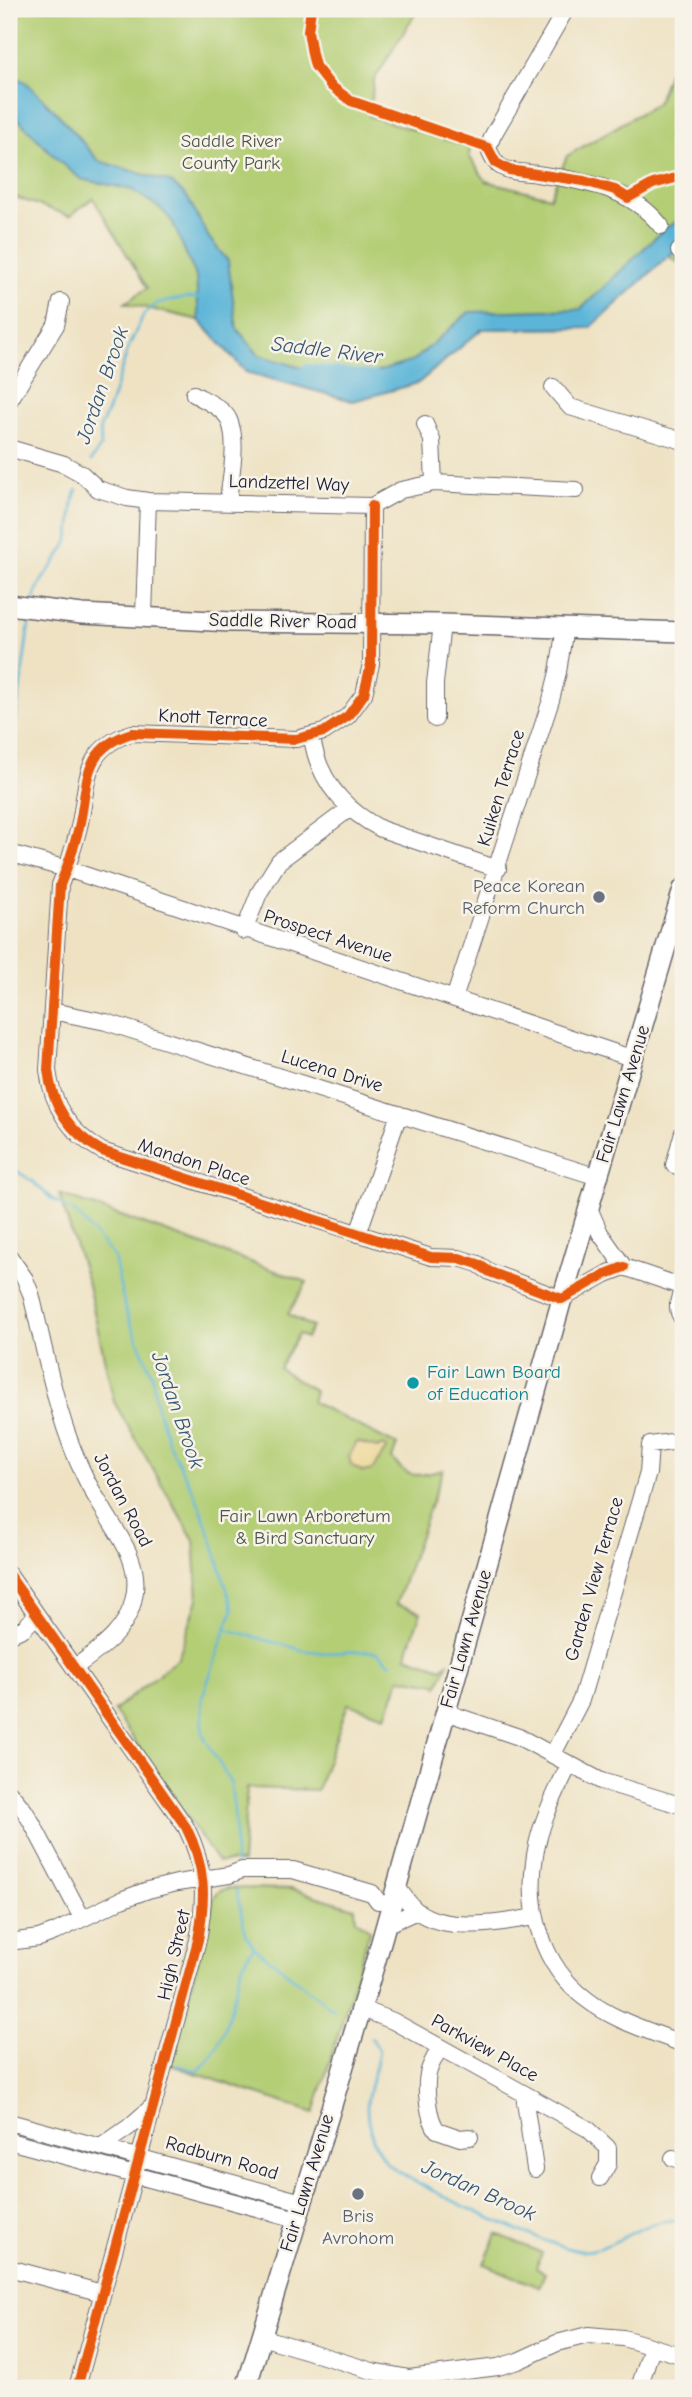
<svg xmlns="http://www.w3.org/2000/svg" width="692" height="2397" font-family="'Comic Neue',sans-serif">
	<rect width="100%" height="100%" fill="#f7f3e8"/>
	<filter id="ink" filterUnits="userSpaceOnUse"><feTurbulence type="fractalNoise" baseFrequency=".0143" numOctaves="2"/><feDisplacementMap in="SourceGraphic" scale="14" xChannelSelector="R" yChannelSelector="G"/><feConvolveMatrix kernelMatrix="1 2 1 2 8 2 1 2 1" color-interpolation-filters="sRGB"/></filter>
	<filter id="wash" filterUnits="userSpaceOnUse"><feTurbulence type="fractalNoise" baseFrequency=".00686" numOctaves="4" result="noise"/><feDisplacementMap in="SourceGraphic" scale="28" xChannelSelector="R" yChannelSelector="G"/><feGaussianBlur stdDeviation="1.57" result="paint"/><feColorMatrix in="noise" values="0 0 0 0 0 0 0 0 0 0 0 0 0 0 0 0 0 1.4 0 .05"/><feComposite in="paint" operator="in"/></filter>
	<g filter="url(#wash)">
		<rect width="100%" height="100%" fill="#eee2c3"/>
		<path fill="#b3ce74" stroke="#6a7858" stroke-width="2" d="M9 9H418L374 80 369 116 470 147 469 156 486 181 550 197 567 156 657 103 683 35V266L668 256 590 328 482 329 418 383 353 401 246 372 199 320 125 303 147 288 93 198 70 216 9 195Z
			M59 1194 307 1282 288 1314 312 1327 306 1338 298 1334 279 1368 315 1391 312 1402 397 1445 392 1458C408 1481 418 1476 443 1470L396 1604 421 1612 406 1656 442 1668 449 1662 438 1686 437 1684 400 1678 386 1716 348 1704 317 1790 247 1788 242 1862H218L114 1711 178 1658 198 1599 194 1540 114 1402 88 1285Z
			M228 1888 291 1889 355 1908 356 1919 370 1930 314 2113 171 2065 214 1897 219 1891Z
			M497 2234 542 2253 536 2268 545 2273 539 2287 484 2264Z"/>
		<path fill="#eeda9e" stroke="#887e6c" stroke-width="2" d="M357 1442 377 1448 383 1445 387 1448 372 1470 363 1472 351 1465 349 1456Z"/>
		<path fill="#5bb5d8" stroke="#3e6c8a" stroke-width="2" d="M9 73 27 83 58 114 99 161 172 183 188 198 209 238 228 261 237 329 259 355 329 376 340 383 413 361 469 312 581 309 664 229 683 218V243L590 328 482 329 418 383 353 401 246 372 199 320 196 277 172 221 161 209 132 190 81 179 61 163 9 110Z"/>
		<g fill="none" stroke-linecap="round" stroke-linejoin="round">
			<path stroke="#5bb5d8" stroke-width="2.5" d="M91 461 101 446 100 428 109 408 129 346 144 314 158 303 184 298H201
				M34 600C39 575 61 561 69 538 74 523 69 505 77 490
				M9 811 16 758 15 726 30 617
				M9 1166 32 1181 52 1199 77 1214 114 1257 125 1309 152 1375 157 1407 168 1442 197 1499 213 1543 233 1609 202 1698 203 1735 231 1784 235 1822V1864
				M226 1629 302 1650 326 1653 369 1651 378 1653 391 1664
				M236 1890 246 1934 254 1947 334 2010
				M372 2038 379 2051C373 2086 359 2101 373 2139 376 2146 381 2156 386 2162 405 2182 559 2253 584 2251 618 2249 648 2213 683 2222
				M176 2065 198 2071C220 2052 228 2020 235 1992 239 1977 242 1959 254 1947"/>
			<path stroke="#5bb5d8" stroke-width="18" d="M308 373 377 381"/>
		</g>
	</g>
	<g filter="url(#ink)">
		<g fill="none" stroke-linecap="round" stroke-linejoin="round">
			<g stroke="#69656b" stroke-width="18">
				<path id="minor" d="M566 9 493 135 488 148C491 154 493 162 500 166 510 173 525 172 537 174 584 181 630 187 661 226
					M679 251 683 256
					M553 387 570 407 683 441
					M194 394C204 400 224 408 229 420 239 443 230 478 228 502
					M9 401 56 325 61 302
					M425 424 432 440 434 483
					M9 448 64 464 82 474 98 489 127 498 148 501 372 506 401 490 434 483 576 490
					M372 506 371 664 364 694 348 716 324 732 296 739 132 733C80 749 89 785 79 827 74 847 68 866 60 885L48 1070C52 1106 70 1133 102 1151L431 1257 459 1258 478 1264 490 1272 562 1299 606 1274 624 1267
					M144 615 148 501
					M435 719V683L442 624
					M312 737C318 780 343 809 381 829L498 869
					M9 853 67 869 634 1059
					M244 931 259 893 279 861 349 809
					M454 999 551 700 558 672 565 627
					M52 1011 106 1022 598 1177
					M683 1132 674 1165 683 1168
					M589 1208 600 1233 624 1267 683 1287C679 1299 674 1309 683 1319
					M358 1234 399 1114
					M9 1256 25 1279 31 1294C46 1354 57 1421 85 1477 91 1490 99 1502 106 1514 122 1540 141 1565 134 1597 128 1631 100 1649 74 1668
					M9 1575 186 1827C206 1867 206 1897 198 1940L77 2388
					M9 1635 24 1628 37 1615
					M445 1712 519 1737 601 1781 683 1806
					M553 1754 581 1700 648 1473 650 1445 678 1441 683 1437
					M569 1765C555 1794 540 1823 535 1855 526 1909 542 1966 586 1999 614 2021 651 2031 683 2044
					M9 1792 24 1810 32 1823 82 1918
					M396 1886C403 1894 409 1905 417 1911 446 1933 502 1923 534 1917
					M386 1925 417 1911
					M9 1942 39 1938 55 1932 121 1900 148 1890 177 1883 229 1875 242 1870H293L372 1893 378 1901
					M360 2008 393 2021 588 2129 608 2148V2164L600 2178
					M440 2047C436 2056 430 2064 428 2074 425 2089 428 2118 437 2130L460 2138 470 2137
					M524 2095 535 2169
					M9 2122 302 2202
					M9 2141 297 2219
					M102 2146 129 2127 154 2105
					M673 2158 683 2161
					M9 2268 102 2293
					M262 2337 372 2371 409 2378 498 2367 518 2361 557 2343 588 2335 623 2338 683 2356
					M9 2386 17 2388
					M639 2388 652 2347"/>
			</g>
			<g stroke="#69656b" stroke-width="22">
				<path id="major" d="M9 605 82 614 231 622 442 624 683 632
					M246 2388 376 1960 562 1299 683 889"/>
			</g>
			<use href="#minor" stroke="#fff" stroke-width="16"/>
			<use href="#major" stroke="#fff" stroke-width="19"/>
			<g stroke="#f7f3e8" stroke-width="15">
				<path id="cycleway" d="M311 9 308 31 312 54 315 66 331 86 351 101 488 148 496 163 509 170 584 181 615 190 628 198 653 184 683 176
					M372 506 371 664 364 694 348 716 324 732 296 739 132 733C80 749 89 785 79 827 74 847 68 866 60 885L48 1070C52 1106 70 1133 102 1151L431 1257 459 1258 478 1264 490 1272 562 1299 606 1274 624 1267
					M9 1575 186 1827C206 1867 206 1897 198 1940L77 2388"/>
			</g>
			<use href="#cycleway" stroke="#e8590c" stroke-width="10"/>
		</g>
	</g>
	<g fill="#6b7280" stroke="#f7f3e8" stroke-width="2.5">
		<circle cx="599" cy="897" r="7"/>
		<circle cx="358" cy="2194" r="7"/>
	</g>
	<circle fill="#0f9aa8" stroke="#f7f3e8" stroke-width="2.5" cx="413" cy="1383" r="7"/>
	<g text-anchor="middle" dominant-baseline="central" stroke-width="5" stroke-linejoin="round" paint-order="stroke">
		<g font-size="19" fill="#4e564c" stroke="#f7f3e8">
			<text x="231" y="141">Saddle River<tspan x="231" dy="22">County Park</tspan></text>
			<text x="305" y="1516">Fair Lawn Arboretum<tspan x="305" dy="22">&amp; Bird Sanctuary</tspan></text>
		</g>
		<g font-size="19" fill="#22223b" stroke="#f7f3e8">
			<text transform="translate(289 483) rotate(2)">Landzettel Way</text>
			<text transform="translate(283 621) rotate(1)">Saddle River Road</text>
			<text transform="translate(213 718) rotate(3)">Knott Terrace</text>
			<text transform="translate(501 788) rotate(-73)">Kuiken Terrace</text>
			<text transform="translate(328 936) rotate(18)">Prospect Avenue</text>
			<text transform="translate(332 1071) rotate(17)">Lucena Drive</text>
			<text transform="translate(623 1094) rotate(-73)">Fair Lawn Avenue</text>
			<text transform="translate(194 1162) rotate(18)">Mandon Place</text>
			<text transform="translate(123 1500) rotate(62)">Jordan Road</text>
			<text transform="translate(594 1579) rotate(-74)">Garden View Terrace</text>
			<text transform="translate(466 1639) rotate(-74)">Fair Lawn Avenue</text>
			<text transform="translate(174 1955) rotate(-77)">High Street</text>
			<text transform="translate(485 2048) rotate(29)">Parkview Place</text>
			<text transform="translate(222 2158) rotate(16)">Radburn Road</text>
			<text transform="translate(307 2183) rotate(-73)">Fair Lawn Avenue</text>
		</g>
		<g font-size="19" fill="#5b616d" stroke="#f7f3e8" text-anchor="end">
			<text x="585" y="886">Peace Korean<tspan x="585" dy="22">Reform Church</tspan></text>
			<text x="358" y="2216" text-anchor="middle">Bris<tspan x="358" dy="22">Avrohom</tspan></text>
		</g>
		<g font-size="19" fill="#0d838f" stroke="#f7f3e8" text-anchor="start">
			<text x="427" y="1372">Fair Lawn Board<tspan x="427" dy="22">of Education</tspan></text>
		</g>
		<g font-size="21" font-style="italic" fill="#365572" stroke="#f7f3e8">
			<text transform="translate(327 350) rotate(7)">Saddle River</text>
			<text transform="translate(102 385) rotate(-71)">Jordan Brook</text>
			<text transform="translate(178 1410) rotate(71)">Jordan Brook</text>
			<text transform="translate(479 2190) rotate(24)">Jordan Brook</text>
		</g>
	</g>
	<rect width="692" height="2397" fill="none" stroke="#f7f3e8" stroke-width="35"/>
</svg>
